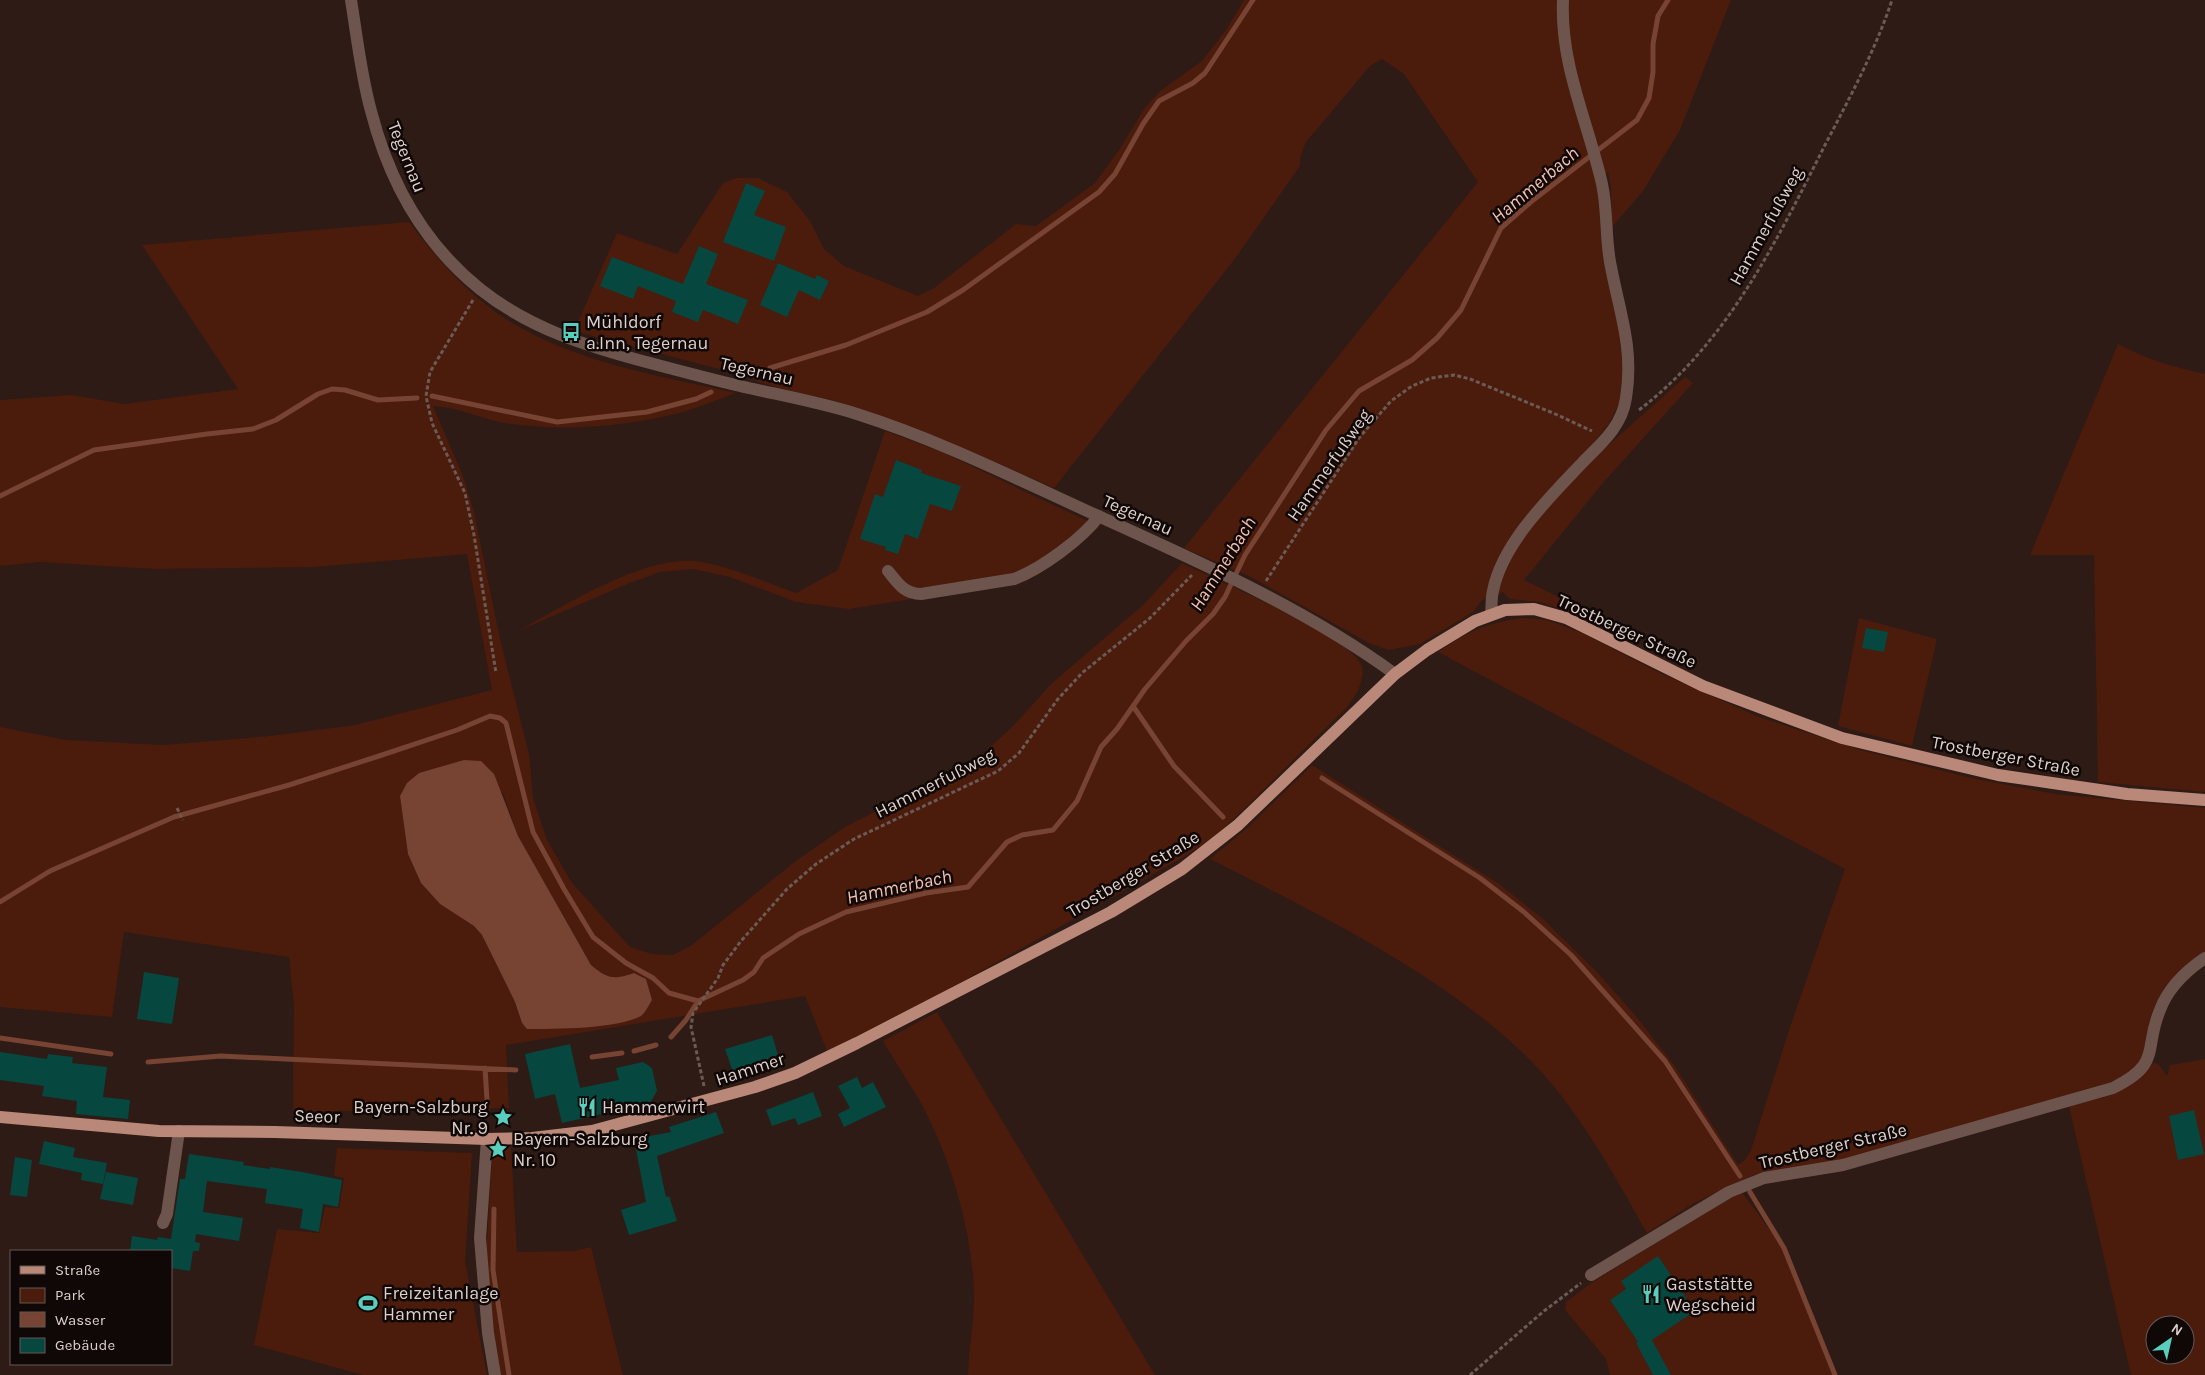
<svg xmlns="http://www.w3.org/2000/svg" width="2205" height="1375" font-family="Karla,sans-serif">
	<rect width="100%" height="100%" fill="#2e1b15"/>
	<path fill="#4b1b0c" fill-rule="evenodd" d="M1244 0H1731L1680 130 1643 191 1612 227 1611 188 1608 172 1598 181 1626 368 1620 402 1608 425 1594 442 1604 449 1685 377 1693 383 1602 484 1524 580 1575 605 1603 623 1540 602 1510 599 1503 592 1482 600 1473 612 1420 644 1389 650 1369 643 1249 576 1184 548 1478 182 1404 74 1382 59 1370 66 1306 142 1300 157V166L1234 260 1054 488C987 458 921 428 852 406 816 394 776 391 742 375L574 331 617 233 677 254 723 183 736 178H758L787 192 810 221 824 249 844 266 918 296 934 288 1016 224 1036 226 1095 183 1119 150 1144 109 1160 91 1202 61 1226 30Z
		M409 222C431 251 455 280 484 303 553 359 652 374 736 393 716 400 696 409 675 414 622 427 566 431 511 424 485 421 460 407 433 406L463 476 474 512 500 639 529 754 533 798 547 840 572 883 630 947 652 954 673 955 692 945 797 860 845 827 976 760 1013 726 1052 683 1143 605 1182 563C1212 578 1356 639 1362 667 1365 681 1356 695 1348 706L1237 816 1211 839 1182 858 942 993 827 1051 805 996 506 1045 509 1108 293 1112 294 1006 289 957 124 932 112 1017 0 1007V727L66 740 164 745 270 736 355 725 492 690 467 554 314 567 154 569 39 562 0 566V400L72 395 124 404 238 389 142 245ZM503 793 518 836 591 965C608 979 613 980 634 973L646 979 652 1000 642 1015 522 1023 515 1002 482 935 474 926 440 904 421 883 408 854 400 796Z
		M2118 344C2145 359 2175 367 2205 374V792L2098 782 2094 555H2030Z
		M885 431 942 452 1100 527 1029 576 1005 584 849 609 796 602 730 577 693 569 660 572 627 584 518 631C564 606 648 552 702 562 734 568 765 582 796 593L838 570Z
		M1523 618 1547 620 1582 633 1658 672 1759 717 1864 751 1971 778 2055 794 2205 808V952L2165 986 2158 1001 2145 1054 2132 1072 2105 1086 1874 1152 1830 1162 1756 1174 1694 1203 1647 1233C1613 1172 1573 1100 1522 1052 1435 970 1316 913 1210 859L1245 830 1312 765 1499 884 1542 918 1596 971 1635 1015 1674 1065 1738 1165 1745 1160 1751 1150 1790 1027 1845 869 1438 652C1467 632 1488 622 1523 618Z
		M1859 618 1937 639 1912 746 1838 726Z
		M937 1012 1155 1375H968C969 1349 974 1322 974 1295 973 1231 949 1152 917 1096 906 1078 894 1060 883 1041Z
		M2205 1059V1375H2131L2069 1106 2111 1095 2131 1085 2154 1062 2159 1065 2167 1076 2170 1065ZM2155 1325H2185V1355H2155Z
		M493 1147H511L517 1252 574 1251 591 1247 623 1375H500L496 1358 486 1254Z
		M337 1148 472 1153 465 1261 487 1375H363L254 1345 277 1229 319 1233 325 1207 339 1208 344 1178 334 1176Z
		M1741 1191 1790 1257 1837 1375H1610L1606 1359 1565 1310 1566 1302 1591 1283Z"/>
	<path fill="#774333" d="M464 760 481 761 494 774 518 836 591 965C608 979 613 980 634 973L646 979 652 1000C649 1005 645 1013 641 1016 617 1029 555 1029 527 1029L522 1023 515 1002 482 935 474 926 440 904 421 883 408 854 400 796 407 783 419 773Z"/>
	<g fill="none" stroke-linecap="round" stroke-linejoin="round">
		<path stroke="#774333" stroke-width="5" d="M770 368 846 345 927 312 963 290 1099 192 1115 174 1143 124 1159 101 1193 83 1205 73 1253 0
			M432 396 557 422 647 412 696 399 711 392
			M0 496 94 450 207 434 253 429 276 420 318 394 332 389 345 390 378 400 417 398
			M1133 706 1174 766 1223 817
			M1322 778 1480 878 1524 912 1571 955 1665 1061 1740 1176
			M0 902 50 871 174 817 289 785 379 756 457 730 490 716 500 718 506 723 533 832 564 889 593 937 626 963 653 978 669 993 698 1001
			M671 1037 686 1020 698 1001 743 980 754 972 763 958 799 934 846 912 926 893 968 887 1007 842 1022 835 1053 830 1077 801 1101 747 1117 729 1145 689 1186 641 1213 614 1225 597 1245 555 1326 430 1359 391 1412 360 1437 338 1461 310 1501 228 1532 201 1637 120 1649 98 1653 72V44L1658 16 1668 0
			M0 1038 111 1054
			M634 1051 656 1045
			M592 1057 622 1053
			M148 1062 221 1056 516 1070
			M485 1068 487 1100
			M1750 1192 1784 1248 1835 1375
			M494 1209 493 1270 509 1375"/>
	</g>
	<path fill="#064740" d="M746 183 765 191 754 215 786 227 774 261 723 242Z
		M699 246 718 254 706 284 748 300 738 324 703 310 698 322 672 312 676 301 638 286 633 299 600 286 612 257 683 284Z
		M778 263 815 279 817 275 829 281 820 300 799 290 787 317 760 305Z
		M896 460 922 470 921 473 961 486 952 511 930 504 918 539 905 534 898 554 885 550 886 547 860 539 875 494 883 497Z
		M1866 628 1888 632 1884 652 1862 648Z
		M144 972 179 978 172 1024 137 1019Z
		M772 1035 781 1065 735 1078 725 1049Z
		M570 1044 580 1088 619 1080 616 1068 643 1062 652 1068 657 1091 650 1103 562 1123 555 1094 535 1099 525 1054Z
		M0 1052 47 1059 48 1054 73 1057 72 1063 107 1067 103 1097 130 1100 128 1119 76 1114 77 1101 42 1096 44 1086 0 1080Z
		M857 1077 862 1088 873 1082 886 1107 844 1127 838 1114 850 1108 838 1086Z
		M813 1092 822 1116 798 1125 795 1118 772 1126 766 1110Z
		M2194 1110 2204 1154 2178 1160 2169 1116Z
		M716 1112 724 1133 657 1156 666 1197 669 1196 677 1221 629 1235 621 1210 646 1202 634 1139 671 1132 669 1127Z
		M44 1141 75 1148 73 1157 107 1163 103 1184 81 1180 82 1173 39 1164Z
		M189 1154 244 1162 243 1165 270 1169V1167L302 1172 342 1180 338 1207 323 1204 319 1232 300 1228 303 1209 265 1203 267 1189 207 1181 203 1212 243 1218 239 1241 196 1234 195 1242 200 1243 199 1251H193L190 1271 171 1268V1251H130L132 1236 157 1240 158 1237 171 1239 180 1179H185Z
		M15 1157 32 1160 27 1197 10 1195Z
		M106 1172 138 1178 133 1205 100 1199Z
		M1658 1256 1695 1311 1652 1340 1671 1375H1653L1636 1343 1638 1342 1610 1300 1626 1289 1621 1281Z"/>
	<g fill="none" stroke-linecap="round" stroke-linejoin="round">
		<path stroke="#6b5b55" stroke-width="3" stroke-dasharray="4 2.5" stroke-linecap="butt" d="M473 300 430 372 426 396 432 423 465 493 474 535 496 673
			M1639 410C1728 342 1776 242 1825 145 1850 97 1875 51 1892 0
			M1266 581 1359 438 1391 401 1412 386 1431 378 1454 375 1470 379 1553 413 1592 431
			M177 808 183 820
			M704 1086 691 1027 693 1013 718 978 723 965 741 941 787 889 816 864 854 839 998 771 1019 753 1058 699 1082 673 1150 618 1192 575
			M1470 1375 1544 1311 1581 1283"/>
		<path stroke="#6d554d" stroke-width="12" d="M351 0C357 37 361 75 371 111 389 181 424 244 480 289 530 329 589 347 650 363 680 371 710 379 740 386 779 395 819 402 857 414 939 440 1017 479 1096 515 1199 562 1303 607 1395 674
			M888 571C898 583 904 594 921 594L1014 579C1041 569 1082 539 1099 516
			M1491 614C1492 606 1491 598 1493 591 1502 543 1551 496 1583 462 1602 443 1622 426 1626 398 1634 349 1620 314 1611 267 1605 240 1608 211 1602 184 1588 122 1560 65 1563 0
			M487 1139 480 1238 488 1333 495 1375
			M163 1223 167 1214 179 1131
			M1591 1275 1729 1192 1764 1178 1843 1165 2113 1088C2163 1063 2143 1050 2160 1010 2168 988 2186 971 2205 958"/>
		<path stroke="#ba8879" stroke-width="12" d="M0 1117 159 1131 275 1132 487 1139 532 1138 592 1131 755 1087 795 1073 857 1043 1111 912 1182 869 1238 825 1395 674 1427 650 1475 621 1505 610 1534 609 1566 618 1703 686 1842 738 1998 775 2127 794 2205 800"/>
	</g>
	<defs>
		<g id="bus-bare" transform="scale(1.5)"><path d="M-5-6H5V4H4V6H2V4H-2V6H-4V4H-5ZM-3.5-4V0h7V-4ZM-3.5 1.2v1.5H-2V1.2ZM2 1.2v1.5H3.5V1.2Z" fill="#59cebe" stroke="#100806" stroke-width="2.5" paint-order="stroke"/></g>
		<g id="restaurant-bare" transform="scale(1.5)"><path d="M-5-6h1v4h1v-4h1v4h1v-4h1v5L-1.5 .5V6h-2V.5L-5-1ZM5-6V6H3V1.5H1.5Q1.5-4 5-6Z" fill="#59cebe" stroke="#100806" stroke-width="2.5" paint-order="stroke"/></g>
		<g id="sight-bare" transform="scale(1.5)"><path d="M0-6L1.8-2.2L6-1.7L2.9 1.2L3.7 5.4L0 3.3L-3.7 5.4L-2.9 1.2L-6-1.7L-1.8-2.2Z" fill="#59cebe" stroke="#100806" stroke-width="2.5" paint-order="stroke"/></g>
		<g id="stadium-bare" transform="scale(1.5)"><path d="M0-5a6.5 5 0 1 0 0 10a6.5 5 0 1 0 0-10ZM-3.5-1.8h7v3.6h-7Z" fill="#59cebe" stroke="#100806" stroke-width="2.5" paint-order="stroke"/></g>
	</defs>
	<g fill-rule="evenodd">
		<use href="#bus-bare" x="571" y="332"/>
		<use href="#restaurant-bare" x="587" y="1107"/>
		<use href="#sight-bare" x="503" y="1117"/>
		<use href="#sight-bare" x="498" y="1149"/>
		<use href="#restaurant-bare" x="1651" y="1294"/>
		<use href="#stadium-bare" x="368" y="1303"/>
	</g>
	<g text-anchor="middle" dominant-baseline="central" stroke-width="5" stroke-linejoin="round" paint-order="stroke">
		<g font-size="18" fill="#ddd0cc" stroke="#100806">
			<text transform="translate(407 157) rotate(68)">Tegernau</text>
			<text transform="translate(1766 226) rotate(-61)">Hammerfußweg</text>
			<text transform="translate(757 371) rotate(13)">Tegernau</text>
			<text transform="translate(1329 465) rotate(-55)">Hammerfußweg</text>
			<text transform="translate(1138 515) rotate(24)">Tegernau</text>
			<text transform="translate(1627 631) rotate(25)">Trostberger Straße</text>
			<text transform="translate(2006 756) rotate(11)">Trostberger Straße</text>
			<text transform="translate(935 783) rotate(-27)">Hammerfußweg</text>
			<text transform="translate(1133 874) rotate(-31)">Trostberger Straße</text>
			<text transform="translate(750 1069) rotate(-18)">Hammer</text>
			<text transform="translate(317 1116) rotate(2)">Seeor</text>
			<text transform="translate(1833 1146) rotate(-13)">Trostberger Straße</text>
		</g>
		<g font-size="18" fill="#ddd0cc" stroke="#100806" text-anchor="start">
			<text x="586" y="322">Mühldorf<tspan x="586" dy="21">a.Inn, Tegernau</tspan></text>
			<text x="488" y="1107" text-anchor="end">Bayern-Salzburg<tspan x="488" dy="21">Nr. 9</tspan></text>
			<text x="602" y="1107">Hammerwirt</text>
			<text x="513" y="1139">Bayern-Salzburg<tspan x="513" dy="21">Nr. 10</tspan></text>
			<text x="1666" y="1284">Gaststätte<tspan x="1666" dy="21">Wegscheid</tspan></text>
			<text x="383" y="1293">Freizeitanlage<tspan x="383" dy="21">Hammer</tspan></text>
		</g>
		<g font-size="19" font-style="italic" fill="#f4c0b0" stroke="#100806">
			<text transform="translate(1535 185) rotate(-40)">Hammerbach</text>
			<text transform="translate(1223 564) rotate(-58)">Hammerbach</text>
			<text transform="translate(899 887) rotate(-12)">Hammerbach</text>
		</g>
	</g>
	<rect x="10" y="1250" width="162" height="115" fill="#100806" stroke="#625855"/>
	<rect x="20" y="1266" width="25" height="8" fill="#ba8879" stroke="#625855"/>
	<text x="55" y="1275" font-size="15" fill="#ddd0cc">Straße</text>
	<rect x="20" y="1288" width="25" height="15" fill="#4b1b0c" stroke="#625855"/>
	<text x="55" y="1300" font-size="15" fill="#ddd0cc">Park</text>
	<rect x="20" y="1312" width="25" height="15" fill="#774333" stroke="#625855"/>
	<text x="55" y="1325" font-size="15" fill="#ddd0cc">Wasser</text>
	<rect x="20" y="1338" width="25" height="15" fill="#064740" stroke="#625855"/>
	<text x="55" y="1350" font-size="15" fill="#ddd0cc">Gebäude</text>
	<g transform="translate(2170 1340) rotate(34)"><circle r="24" fill="#100806" stroke="#625855"/>
	<path d="M0-4L9 19L0 12L-9 19Z" fill="#59cebe"/>
	<text y="-8" font-size="14" font-weight="bold" text-anchor="middle" fill="#ddd0cc">N</text>
	</g>
</svg>
